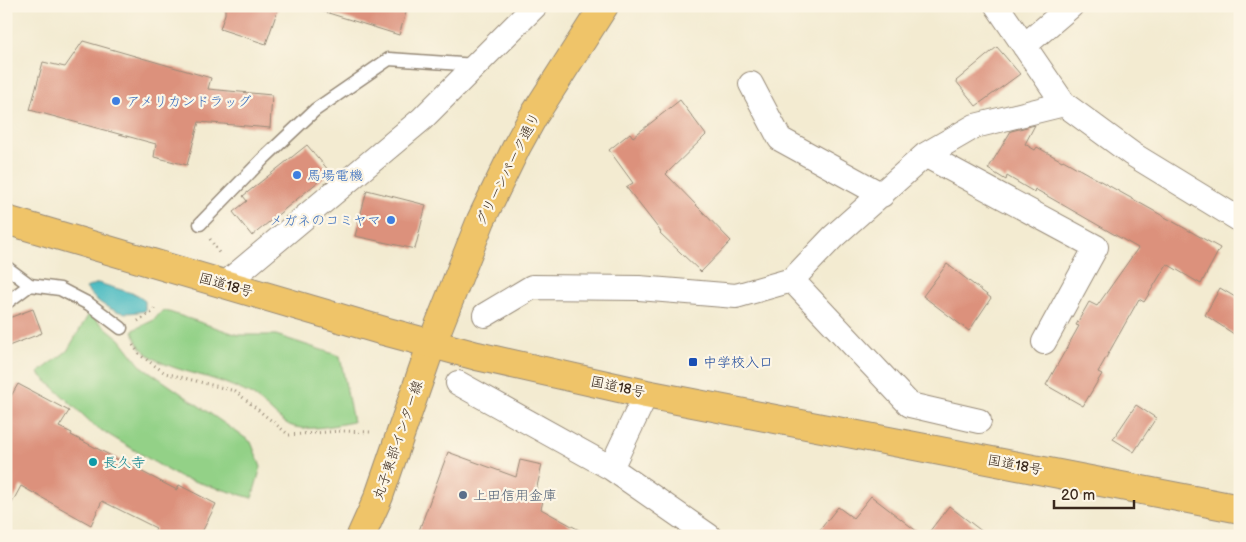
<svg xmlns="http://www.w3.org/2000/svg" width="1246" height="542" font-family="'Balsamiq Sans','Klee One',sans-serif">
	<rect width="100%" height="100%" fill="#fcf5e5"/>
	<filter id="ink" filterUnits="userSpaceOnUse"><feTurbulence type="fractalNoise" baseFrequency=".02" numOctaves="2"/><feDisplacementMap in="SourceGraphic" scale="10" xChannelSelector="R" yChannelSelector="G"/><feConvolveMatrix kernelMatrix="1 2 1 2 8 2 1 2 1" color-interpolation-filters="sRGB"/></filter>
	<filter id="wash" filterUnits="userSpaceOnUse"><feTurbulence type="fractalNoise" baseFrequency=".0096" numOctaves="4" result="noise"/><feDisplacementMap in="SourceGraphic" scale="20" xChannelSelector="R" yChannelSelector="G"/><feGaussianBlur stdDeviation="1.12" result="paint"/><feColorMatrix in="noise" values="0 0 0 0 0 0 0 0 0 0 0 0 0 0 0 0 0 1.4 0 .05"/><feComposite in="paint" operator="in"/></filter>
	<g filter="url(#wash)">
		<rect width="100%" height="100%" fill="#f3ebd1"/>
		<path fill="#93d187" stroke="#677e52" d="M163 310 238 335H276L340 356 353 422C336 425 311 431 295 427 281 424 265 403 252 395 240 389 226 383 213 379 186 370 138 364 133 330L154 320Z
			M89 314 120 339 140 365 251 442 261 467 252 498 179 477 96 427 38 373 67 351Z"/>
		<path fill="#4dbcc2" stroke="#447370" d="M98 283 135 294 145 301V311C137 312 127 314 120 312 107 309 93 299 86 288Z"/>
		<g id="blocks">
			<path fill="#dc917b" d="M225 6H279L266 44 220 29 225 14Z
				M323 6H408L399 35 322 11Z
				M83 41 211 78 208 89 272 95 270 128 199 122 187 165 154 157 156 144 30 110 43 62 65 67Z
				M997 47 1020 74 976 106 956 81Z
				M680 100 706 135 666 174 731 241 701 272 660 233 661 232 626 187 633 183 609 150 630 133 633 137Z
				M1035 125 1025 144 1035 150 1037 147 1062 161 1063 160 1220 248 1201 284 1167 264 1144 302 1139 299 1098 372 1102 374 1083 406 1046 385 1079 326 1076 325 1089 302 1097 306 1138 248 1035 189 1034 192 1007 176 1006 180 988 169 1011 131Z
				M307 145 330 172 252 236 233 212 247 201 243 196Z
				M367 190 426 205 415 249 355 236Z
				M947 264 991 298 969 331 923 296Z
				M1220 288 1240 300V338L1205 315Z
				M33 309 42 333 6 347V319Z
				M18 384 69 411 59 427 72 433 71 435 177 490 179 485 216 504 200 536H152L156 528 102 501 91 525 21 486 6 514V405Z
				M1136 405 1156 418 1134 452 1113 439Z
				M448 452 516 477 520 460 542 465 535 495 544 497 541 509 590 536H417Z
				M871 496 923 536H815L838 507 853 518Z
				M949 506 988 536H926Z"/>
		</g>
	</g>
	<g filter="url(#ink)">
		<use href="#blocks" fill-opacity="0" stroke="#978a78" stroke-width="1"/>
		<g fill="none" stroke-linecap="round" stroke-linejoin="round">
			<g stroke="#978a78" stroke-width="15">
				<path id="service" d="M200 224 263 159 315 110 389 59 476 65
					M6 267 30 285 60 289 89 304 121 328
					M6 303 30 285"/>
			</g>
			<g stroke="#978a78" stroke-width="26">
				<path id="minor" d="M997 6 1064 104 1132 154 1240 220
					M1024 46 1071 6
					M751 84 780 139 882 195
					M925 155 1096 247 1044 342
					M792 280 910 405 979 421
					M225 284 422 119 535 6
					M485 315 532 287 639 288 736 296 792 280 833 237 925 155 975 126 1064 104
					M458 383 611 468 709 536
					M611 468 646 394"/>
			</g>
			<g stroke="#978a78" stroke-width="30">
				<path id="primary" d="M361 536 379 496 432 343 481 220 517 146 533 117 604 6"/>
			</g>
			<g stroke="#978a78" stroke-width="30">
				<path id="trunk" d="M6 220 384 331 477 356 646 394 1240 509"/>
			</g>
			<path stroke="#978a78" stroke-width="3" stroke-dasharray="1 4" stroke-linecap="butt" d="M210 239 219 253
				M138 321 151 313 156 306
				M133 345 140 355 165 373 235 391 289 435 341 431 372 432"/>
			<use href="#service" stroke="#fff" stroke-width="12"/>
			<use href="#minor" stroke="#fff" stroke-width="24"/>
			<use href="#primary" stroke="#efc469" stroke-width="28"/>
			<use href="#trunk" stroke="#efc469" stroke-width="28"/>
		</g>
	</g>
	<g fill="#3f7fe0" stroke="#fcf5e5" stroke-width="2">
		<circle cx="116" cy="101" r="5"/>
		<circle cx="297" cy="175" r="5"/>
		<circle cx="391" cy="220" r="5"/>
	</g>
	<rect fill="#1a4fb4" stroke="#fcf5e5" stroke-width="2" x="688" y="357" width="10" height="10" rx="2.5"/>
	<circle fill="#0f9aa8" stroke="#fcf5e5" stroke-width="2" cx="93" cy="462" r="5"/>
	<circle fill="#5c6f8a" stroke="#fcf5e5" stroke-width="2" cx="463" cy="495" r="5"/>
	<g text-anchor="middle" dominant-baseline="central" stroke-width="4.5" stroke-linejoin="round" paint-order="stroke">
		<g font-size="14" fill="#366cbe" stroke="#fcf5e5" text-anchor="start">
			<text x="126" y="101">アメリカンドラッグ</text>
			<text x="307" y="175">馬場電機</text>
			<text x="381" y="220" text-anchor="end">メガネのコミヤマ</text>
		</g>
		<g font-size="14" fill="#3b2a1e" stroke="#fcf5e5">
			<text transform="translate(508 169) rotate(-63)">グリーンパーク通り</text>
			<text transform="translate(226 285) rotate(16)">国道18号</text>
			<text transform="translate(618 387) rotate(12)">国道18号</text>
			<text transform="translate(398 440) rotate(-71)">丸子東部インター線</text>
			<text transform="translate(1015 465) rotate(11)">国道18号</text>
		</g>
		<g font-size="14" fill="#164399" stroke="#fcf5e5" text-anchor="start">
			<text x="703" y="362">中学校入口</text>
		</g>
		<g font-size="14" fill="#0d838f" stroke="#fcf5e5" text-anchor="start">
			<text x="103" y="462">長久寺</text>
		</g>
		<g font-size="14" fill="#4e5e75" stroke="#fcf5e5" text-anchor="start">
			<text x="473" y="495">上田信用金庫</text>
		</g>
	</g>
	<rect width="1246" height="542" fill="none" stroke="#fcf5e5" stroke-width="25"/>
	<path d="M1054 500v8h80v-8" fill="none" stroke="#3b2a1e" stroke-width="2.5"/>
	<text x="1061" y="500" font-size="15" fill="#3b2a1e" stroke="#fcf5e5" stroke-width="4" paint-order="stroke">20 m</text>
</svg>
